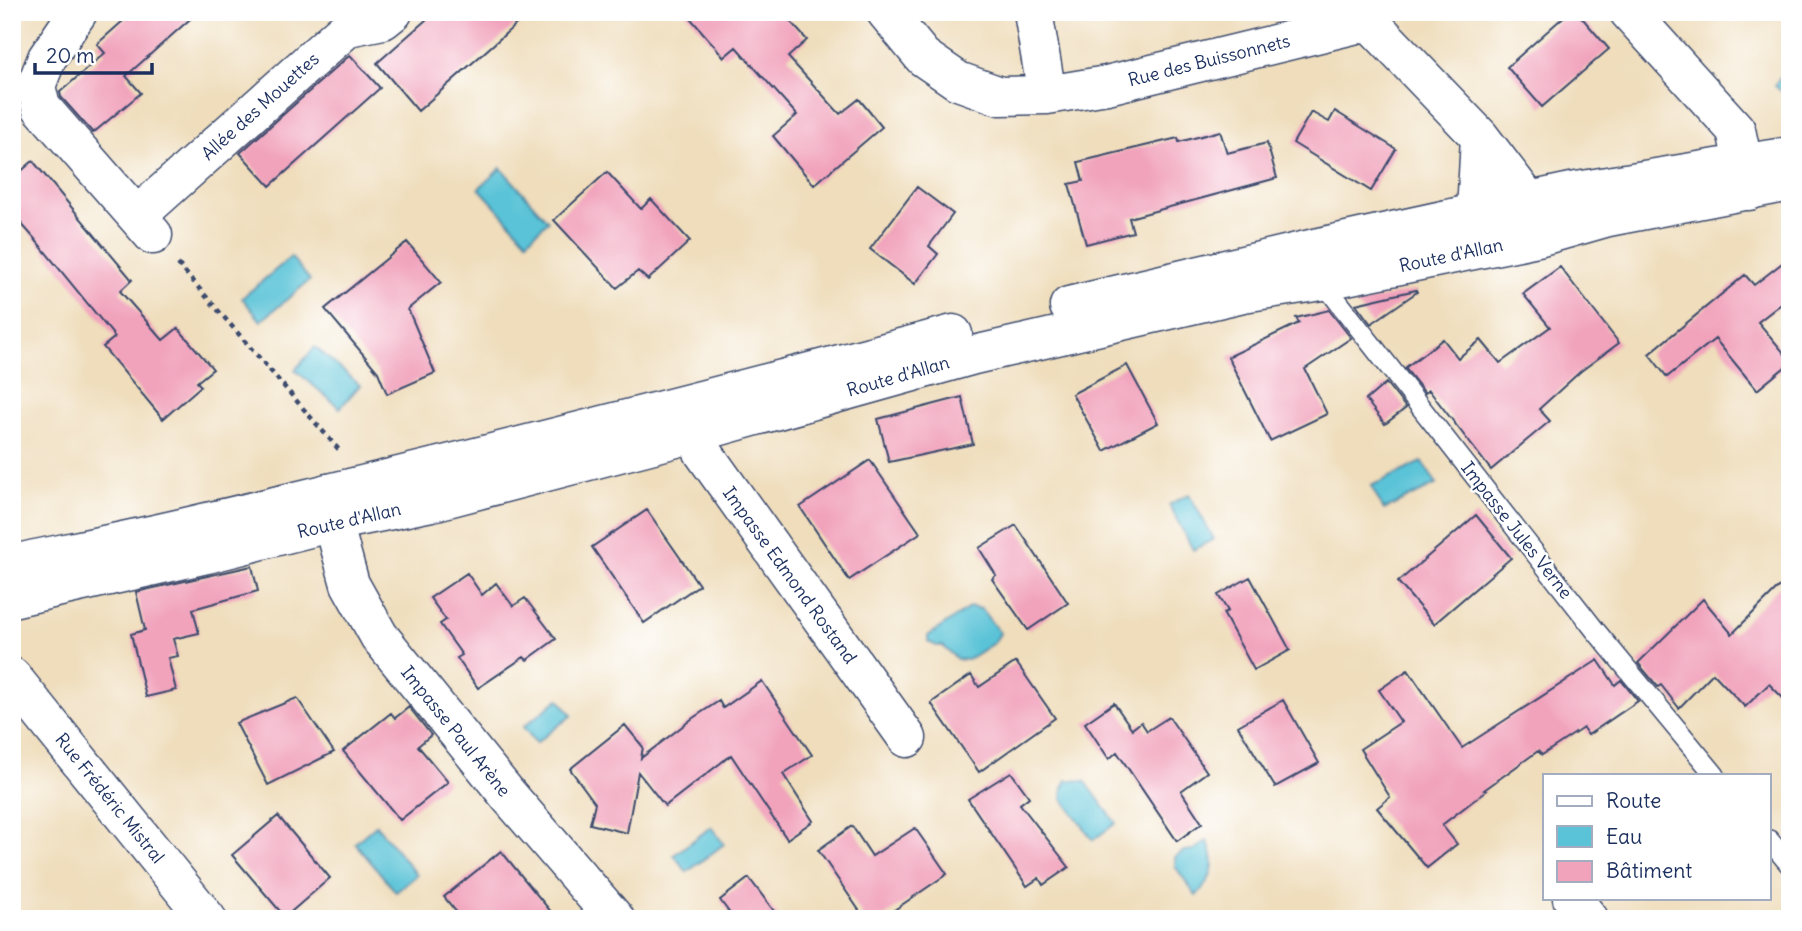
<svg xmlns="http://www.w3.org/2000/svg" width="1802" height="931" font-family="Delius,sans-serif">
	<rect width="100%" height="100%" fill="#fff"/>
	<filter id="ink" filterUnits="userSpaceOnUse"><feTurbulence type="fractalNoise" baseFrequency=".0143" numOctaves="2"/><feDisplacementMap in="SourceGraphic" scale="14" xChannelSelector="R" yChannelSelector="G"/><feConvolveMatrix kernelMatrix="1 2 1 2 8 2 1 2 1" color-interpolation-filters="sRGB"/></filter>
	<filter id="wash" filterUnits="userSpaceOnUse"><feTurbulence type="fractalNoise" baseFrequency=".00686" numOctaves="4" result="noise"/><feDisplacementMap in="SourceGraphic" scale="28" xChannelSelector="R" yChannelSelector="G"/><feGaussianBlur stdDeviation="1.57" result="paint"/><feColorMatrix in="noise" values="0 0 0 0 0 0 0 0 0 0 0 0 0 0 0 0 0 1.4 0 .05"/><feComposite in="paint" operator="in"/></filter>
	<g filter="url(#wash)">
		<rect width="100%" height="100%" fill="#efddbb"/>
		<path fill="#5ac3d7" stroke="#3a799a" stroke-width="2" d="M1781 76 1790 81V98L1775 86Z
			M501 168 548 221 527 241 479 188Z
			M291 257 310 280 261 321 242 298Z
			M315 347 360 385 340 408 295 370Z
			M1422 462 1437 484 1384 510 1371 486Z
			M1189 494 1214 539 1193 550 1169 505Z
			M970 607 981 609 1000 633 995 642 967 660 957 659 943 646H937L928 642V636Z
			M559 699 572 715 536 743 523 727Z
			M1067 780 1085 781 1116 823 1093 840 1062 798 1063 788Z
			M376 825 417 875 396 892 355 843Z
			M711 827 724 844 687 872 674 855Z
			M1207 841C1218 863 1213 879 1196 896L1175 866V857L1184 851 1194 850Z"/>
		<g id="blocks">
			<path fill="#f1a3bc" d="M133 12H198L126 76 141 93 93 133 61 97 60 92 105 53 97 44Z
				M435 12H530L418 111 377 63Z
				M685 12H782L807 40 788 57 840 114 859 99 882 127 814 185 773 136 797 115 736 47 724 57Z
				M1569 12H1577L1609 49 1542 107 1507 67Z
				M350 55 380 88 270 186 240 153Z
				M1335 111 1396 149 1371 191 1293 143 1311 112 1329 122Z
				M1220 131 1227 153 1267 143 1277 178 1129 218 1133 232 1086 244 1069 184 1083 181 1078 162 1178 138 1179 142Z
				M33 161 132 280 120 291 163 340 178 328 213 369 197 382 201 386 163 419 103 347 115 337 34 238 12 213V179Z
				M607 172 641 209 651 199 690 241 648 280 638 271 617 288 554 220Z
				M917 187 953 214 929 246 938 254 915 284 870 249Z
				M407 242 441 282 408 309 435 373 387 394 378 372 325 309Z
				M1790 257V297L1758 322 1790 360V363L1757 390 1715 339 1667 377 1649 354 1745 275 1754 285Z
				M1560 267 1619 343 1581 371 1539 409 1550 421 1491 470 1432 394 1429 390 1425 393 1405 368 1443 339 1458 358 1481 340 1500 363 1550 327 1523 294Z
				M1416 290 1417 292 1371 324 1356 304Z
				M1329 310 1351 338 1305 369 1327 414 1270 441 1228 357 1299 323 1296 318Z
				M1127 365 1158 423 1104 451 1072 394Z
				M1386 383 1406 408 1385 424 1366 400Z
				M962 397 973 444 889 462 878 419Z
				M870 460 920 533 849 580 800 507Z
				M647 510 699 585 644 623 592 547Z
				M1476 515 1511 558 1434 624 1398 582Z
				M1016 525 1068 603 1028 630 992 579 996 575 979 548Z
				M252 566 258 591 193 609 199 633 173 639 178 656 168 658 176 690 146 697 131 634 145 630 136 592Z
				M467 573 482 595 496 583 513 606 525 598 556 639 527 660 524 657 478 688 457 658 462 655 440 624 446 620 430 598Z
				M1790 576V705L1769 684 1745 707 1713 673 1679 708 1661 685 1658 687 1638 663 1703 599 1732 634Z
				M1250 577 1290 650 1254 670 1223 613 1228 611 1218 595Z
				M1598 660 1615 685 1621 680 1638 701 1588 735 1583 728 1542 755 1538 751 1484 790 1486 791 1442 825 1457 844 1427 868 1377 808 1390 797 1360 749 1401 722 1379 690 1408 670 1462 748Z
				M1016 662 1055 718 979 772 931 703 971 675 979 687Z
				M762 681 812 755 783 774 813 821 787 839 731 755 665 806 638 772 627 833 590 824 595 803 570 769 625 725 643 747 641 758 693 718 719 701 723 708Z
				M297 698 334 752 268 785 236 723Z
				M1283 700 1319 763 1275 787 1238 726Z
				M1114 703 1132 729 1141 722 1147 731 1169 717 1207 772 1181 791 1202 823 1177 841 1117 752 1109 759 1085 723Z
				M409 707 431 735 418 746 448 782 400 820 343 751 391 713 395 718Z
				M1011 772 1029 797 1020 804 1069 867 1043 885 1039 878 1027 886 968 799Z
				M278 816 330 878 285 917 232 855Z
				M852 826 872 856 915 828 947 874 881 919H865L818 850Z
				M501 851 557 919H462L444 897Z
				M749 878 780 919H734L720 900Z"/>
		</g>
	</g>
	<g filter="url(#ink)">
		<use href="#blocks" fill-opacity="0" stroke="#3b496c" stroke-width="2"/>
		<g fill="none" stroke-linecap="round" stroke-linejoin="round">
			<g stroke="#3b496c" stroke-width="22">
				<path id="service" d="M1321 277 1322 281 1595 630 1715 775
					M1769 840 1790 865"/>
			</g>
			<g stroke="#3b496c" stroke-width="41">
				<path id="minor" d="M78 12 47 58 36 86 41 107 153 235
					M886 12 923 57 958 81 1000 96 1047 95 1107 85 1369 21 1480 137 1529 201 1537 232
					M1035 12 1034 18 1047 95
					M1629 12 1736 130 1749 191
					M1480 137 1476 213 1484 242
					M137 216 348 27 383 20 393 12
					M694 403 703 452 907 738
					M327 493 333 522 350 584 379 636 508 795 615 919
					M12 677 207 919
					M1572 898 1589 919"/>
			</g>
			<g stroke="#3b496c" stroke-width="41">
				<path id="tertiary" d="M1069 306 1315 248 1571 192 1790 156
					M12 564C74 551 137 539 199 524 451 465 702 401 953 334
					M12 598 207 554 333 522 432 502 699 432 974 355 1243 293 1322 281 1538 237 1608 217 1790 182"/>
			</g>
			<path stroke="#3b496c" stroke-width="4.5" stroke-dasharray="5 5" stroke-linecap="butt" d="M178 264 340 451"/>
			<use href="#service" stroke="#fff" stroke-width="19"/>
			<use href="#minor" stroke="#fff" stroke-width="38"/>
			<use href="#tertiary" stroke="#fff" stroke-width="38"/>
		</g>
	</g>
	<g text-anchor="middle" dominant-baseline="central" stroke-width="5" stroke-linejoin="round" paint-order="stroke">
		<g font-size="18" fill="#1b2f5e" stroke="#fff">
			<text transform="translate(1209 60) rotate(-14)">Rue des Buissonnets</text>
			<text transform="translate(260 106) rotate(-42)">Allée des Mouettes</text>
			<text transform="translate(1451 255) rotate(-12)">Route d'Allan</text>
			<text transform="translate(898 376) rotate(-16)">Route d'Allan</text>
			<text transform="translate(349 520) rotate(-13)">Route d'Allan</text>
			<text transform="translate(1517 530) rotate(52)">Impasse Jules Verne</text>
			<text transform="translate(790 575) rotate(54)">Impasse Edmond Rostand</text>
			<text transform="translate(456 731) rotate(51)">Impasse Paul Arène</text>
			<text transform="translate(110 798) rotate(51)">Rue Frédéric Mistral</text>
		</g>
	</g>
	<rect width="1802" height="931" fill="none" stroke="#fff" stroke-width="42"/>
	<rect x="1543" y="774" width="228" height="126" fill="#ffffff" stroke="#a4acbf" stroke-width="2"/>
	<rect x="1557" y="796" width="35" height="10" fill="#ffffff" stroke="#a4acbf" stroke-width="2"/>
	<text x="1606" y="808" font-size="21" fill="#1b2f5e">Route</text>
	<rect x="1557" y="826" width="35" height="21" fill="#5ac3d7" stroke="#a4acbf" stroke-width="2"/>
	<text x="1606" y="844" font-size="21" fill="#1b2f5e">Eau</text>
	<rect x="1557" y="861" width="35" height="21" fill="#f1a3bc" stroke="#a4acbf" stroke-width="2"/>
	<text x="1606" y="878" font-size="21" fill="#1b2f5e">Bâtiment</text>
	<path d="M35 63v10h117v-10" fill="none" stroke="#1b2f5e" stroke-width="3.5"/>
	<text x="46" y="63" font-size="21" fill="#1b2f5e" stroke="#ffffff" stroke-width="5" paint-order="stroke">20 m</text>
</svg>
